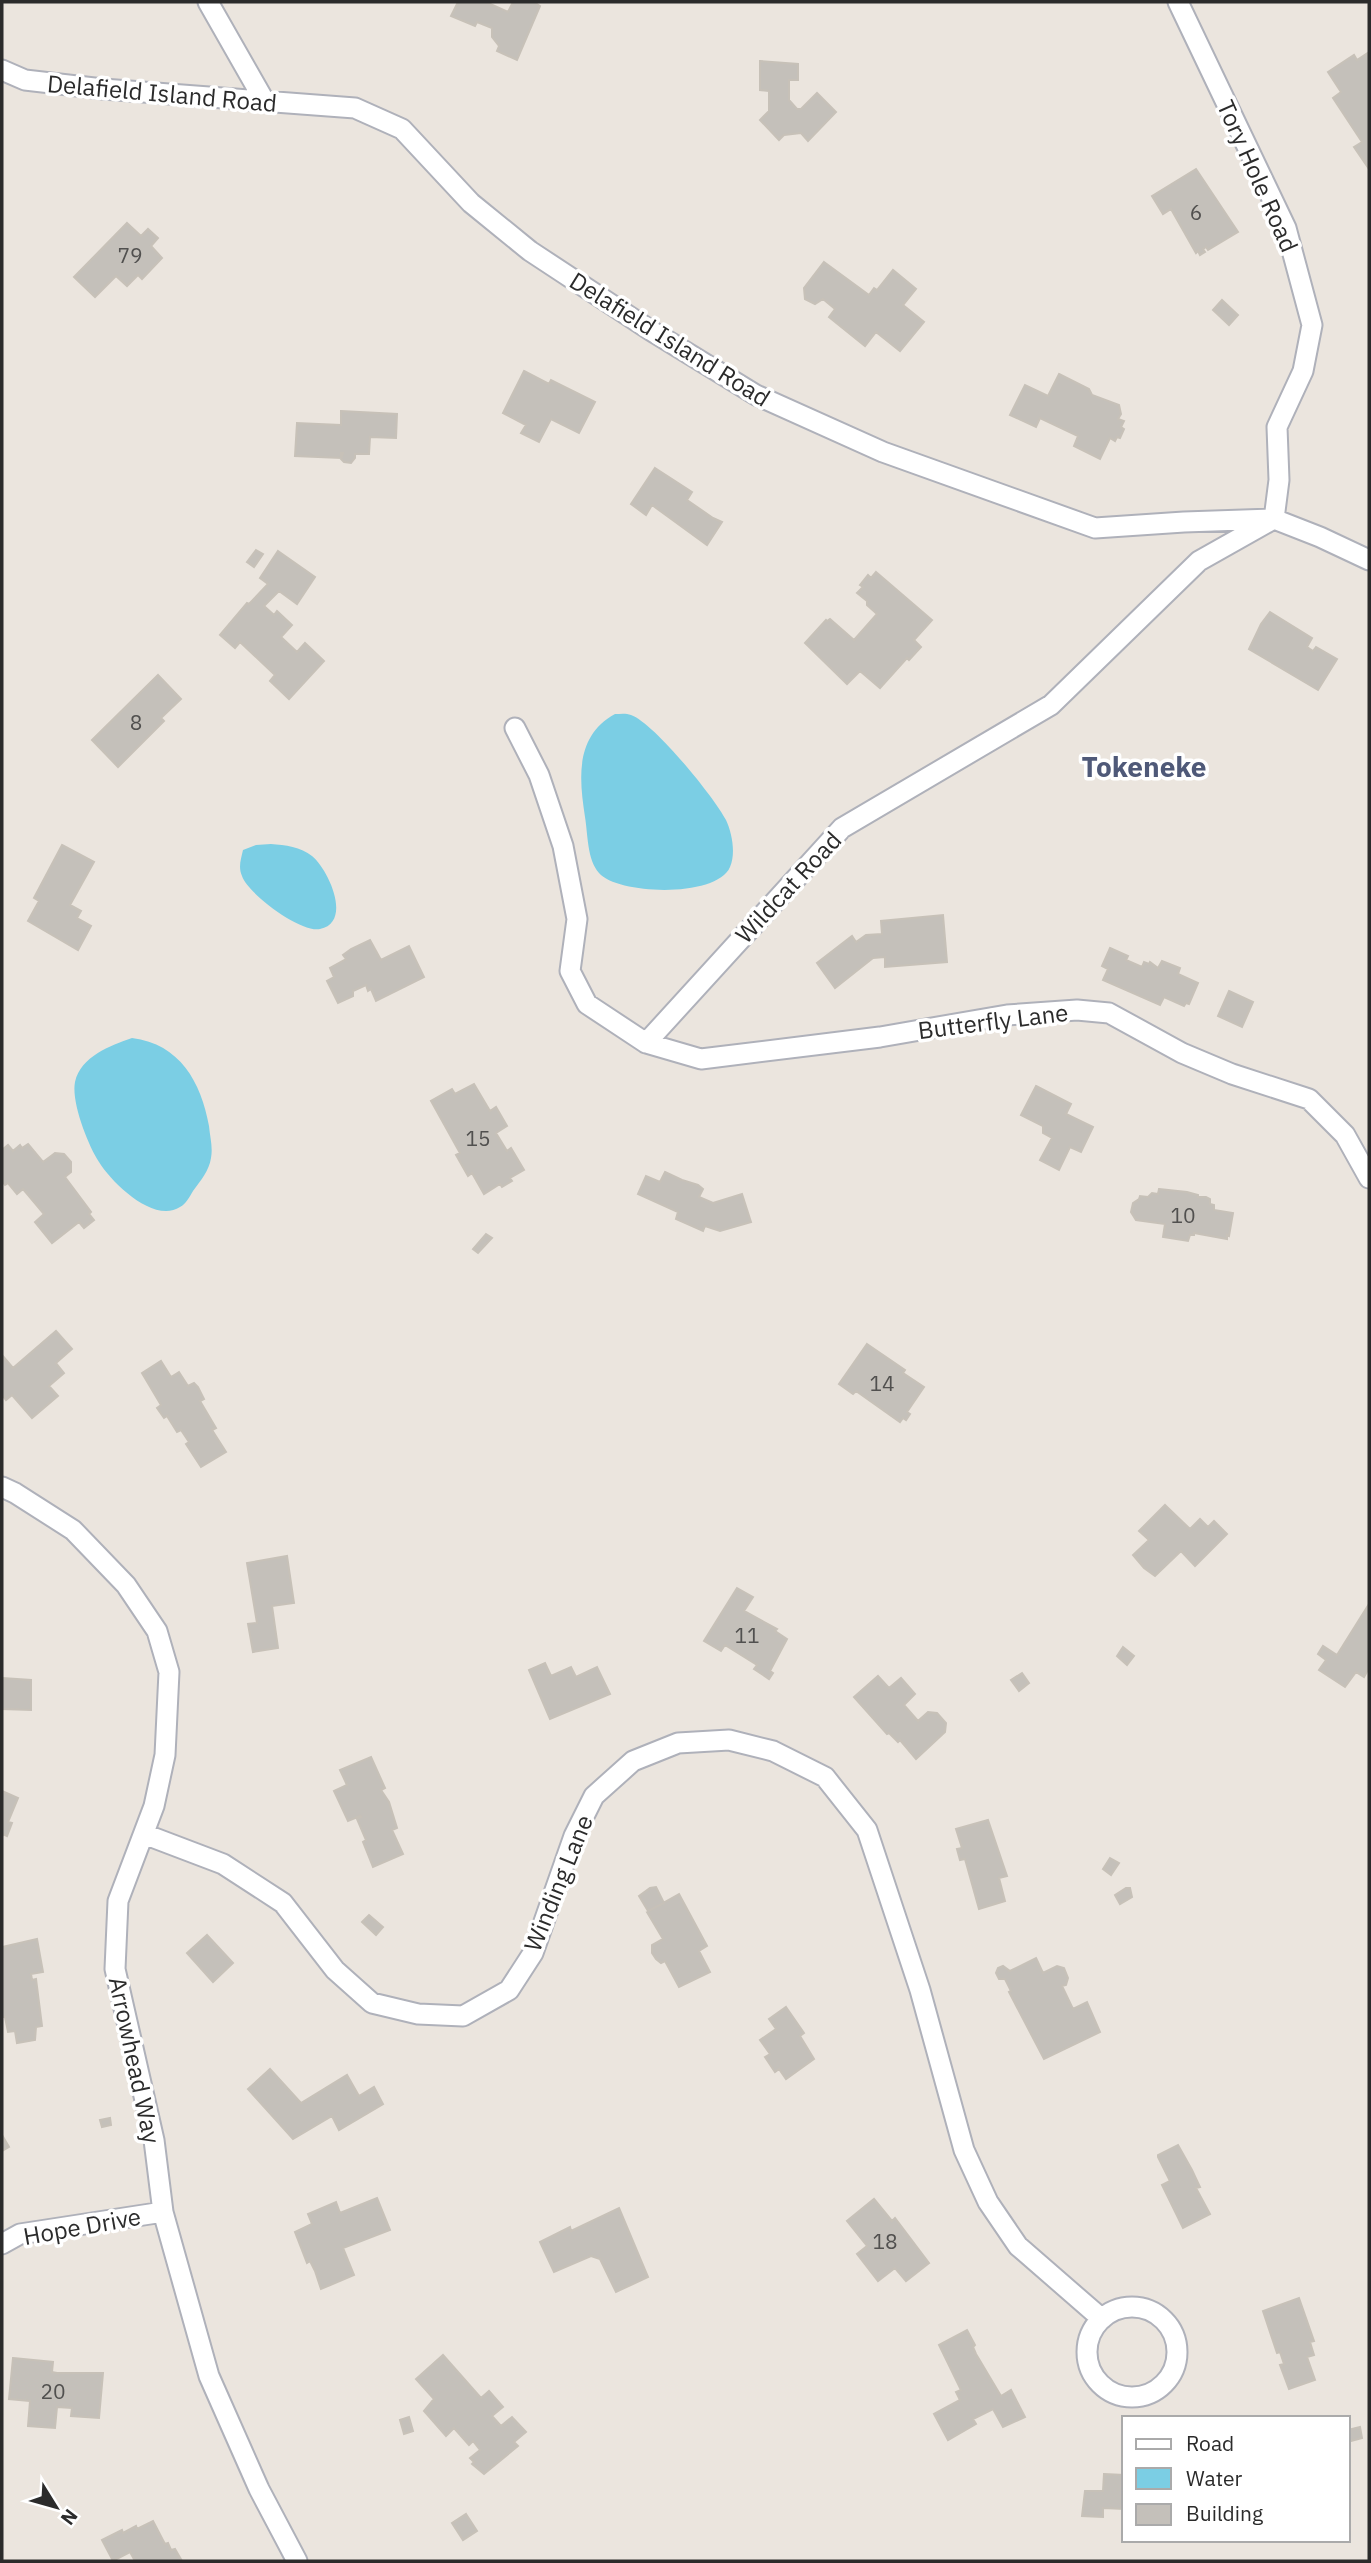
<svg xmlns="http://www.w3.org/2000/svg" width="1371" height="2563" font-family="'IBM Plex Sans',sans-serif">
	<rect width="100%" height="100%" fill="#ebe5de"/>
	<path fill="#7bcee4" d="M615 714C620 714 626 713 631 715 654 723 714 797 726 820 732 833 736 853 730 867 717 898 618 895 599 873 587 859 588 835 585 817 579 778 575 736 615 714Z
		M271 844C285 845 301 847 312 856 328 869 353 922 320 929 301 933 248 894 242 876 238 867 241 859 243 850L256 845Z
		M132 1038C180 1044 201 1082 209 1126 210 1137 213 1147 211 1158 209 1171 201 1180 193 1191 190 1196 186 1204 180 1207 154 1224 112 1183 99 1162 88 1145 71 1102 75 1082 81 1056 110 1046 132 1038Z"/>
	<path fill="#c4c0ba" stroke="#c7c1b8" stroke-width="2" d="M458 2H486L508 12 513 2H534L540 6 517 60 497 51 499 46 492 37V28L477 22 475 26 451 16Z
		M1369 52V169L1354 147 1362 142 1333 98 1341 92 1328 72 1354 55 1357 60Z
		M760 61 798 64V80H789V100L797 109H801L817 93 836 112 808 141 801 133 784 135 779 140 760 120 769 111V91L760 90Z
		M1196 169 1238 232 1208 250 1206 247 1203 249 1205 252 1200 255 1198 251 1196 253 1171 209 1163 214 1152 196Z
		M127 223 141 236 148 229 158 238 151 246 162 258 142 279 138 275 127 286 116 276 95 297 74 277Z
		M824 262 869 295 874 288 877 290 893 270 916 289 903 305 924 322 900 351 876 332 865 346 829 317 835 309 823 299 815 304 805 299 804 288Z
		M1222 300 1238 315 1229 325 1213 310Z
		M524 371 549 384 551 380 595 402 579 433 551 419 539 442 521 433 526 425 503 413Z
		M1059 374 1089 389 1092 395 1119 405 1121 414 1118 419 1124 421 1121 427 1124 429 1120 438 1117 437 1115 441 1110 438 1100 459 1074 446 1078 436 1040 418 1036 427 1010 415 1025 385 1048 396Z
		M341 411 397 414 396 438 370 437 369 454H355V458L351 463 344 462 341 459 343 453H341V458L295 456 297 423 341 425Z
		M655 468 692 492 687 500 713 518 722 522 707 545 652 505 646 515 631 504Z
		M256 550 263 554 254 567 247 562Z
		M278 551 315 577 297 604 279 591 264 606 274 615 277 611 292 625 281 637 297 652 305 643 324 661 289 699 270 681 275 675 240 642 235 648 220 635 247 603 249 604 268 584 260 578Z
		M876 572 932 620 914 640 921 647 909 660 907 658 880 688 860 671 847 684 805 643 826 620 827 621 830 619 854 640 877 614 867 605V601L857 593 863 587 860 585 868 575 871 578Z
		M1270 612 1312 638 1307 647 1313 651 1316 647 1337 659 1318 690 1249 649 1261 624Z
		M158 675 181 699 161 718 164 721 118 767 92 740Z
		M62 845 94 862 70 905 81 911 77 918 91 926 78 950 28 921 39 901 34 898Z
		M943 915 947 962 885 967V957L873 958 835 988 817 963 852 936 856 942 866 935 882 934 881 921Z
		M370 940 381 960 409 946 424 977 376 1001 371 989 368 991 366 985 353 991V996L338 1003 327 981 334 977 330 968 346 959 343 955 351 949Z
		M1110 948 1128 956 1126 960 1142 967 1144 962 1149 964 1150 962 1158 968 1162 961 1180 968 1178 974 1198 983 1189 1004 1186 1003 1184 1006 1164 997 1160 1005 1103 980 1108 969 1102 966Z
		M1229 991 1253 1002 1242 1027 1218 1016Z
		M474 1084 490 1111 496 1107 507 1126 496 1133 507 1151 511 1148 524 1170 510 1178 512 1181 502 1187 500 1184 484 1194 472 1173 468 1176 456 1155 460 1153 431 1101 452 1089 455 1094Z
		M1036 1086 1071 1104 1066 1114 1093 1127 1081 1152 1070 1147 1059 1170 1040 1160 1052 1138 1043 1133V1126L1021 1115Z
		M28 1144 43 1162 55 1153 64 1154 71 1162V1172L65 1177 91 1212 89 1214 94 1220 84 1228 79 1222 52 1243 35 1222 44 1214 23 1189 17 1194 8 1183 5 1185 2 1181V1150L8 1145 13 1151 20 1145 22 1148Z
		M665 1172 682 1180 698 1185 703 1189 699 1197 713 1203 742 1194 751 1222 720 1231 705 1226 703 1231 676 1219 678 1212 638 1194 646 1176 660 1182Z
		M1159 1189 1187 1192 1198 1195V1197H1206L1210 1199V1204L1214 1205V1210L1233 1213 1229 1236 1227 1235V1239L1194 1233V1235H1190L1188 1241 1163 1237 1165 1224 1136 1220 1131 1212 1133 1203 1139 1199 1140 1196 1148 1197 1152 1193 1158 1194Z
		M486 1234 492 1238 478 1253 473 1249Z
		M56 1331 72 1349 56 1363 64 1373 49 1386 58 1396 32 1418 12 1395 6 1400 2 1395V1355L13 1368Z
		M867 1344 905 1370 903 1373 924 1387 907 1412 910 1414 906 1420 903 1418 900 1422 856 1391 853 1394 839 1384Z
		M161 1361 171 1377 179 1372 188 1386 194 1383 198 1387 204 1399 200 1401 216 1428 212 1430 226 1452 201 1467 186 1444 189 1442 181 1430 177 1432 167 1416 164 1418 157 1408 161 1405 142 1373Z
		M1165 1505 1190 1529 1200 1519 1208 1527 1214 1521 1227 1534 1195 1566 1181 1551 1155 1576 1144 1568 1133 1555 1149 1540 1139 1531Z
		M287 1556 294 1603 272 1606 278 1648 253 1652 248 1624 257 1623 247 1563Z
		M737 1588 753 1597 744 1611 777 1629 775 1631 787 1639 770 1671 773 1673 769 1679 754 1669 757 1665 725 1645 721 1651 704 1641Z
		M1369 1604V1668L1364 1677 1356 1672 1345 1687 1319 1670 1326 1660 1318 1654 1323 1646 1337 1655Z
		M1123 1647 1134 1656 1127 1665 1117 1656Z
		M545 1663 551 1676 571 1667 576 1677 597 1667 610 1694 550 1719 529 1670Z
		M1022 1673 1029 1683 1019 1691 1011 1680Z
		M878 1676 889 1688 901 1678 915 1694 904 1705 918 1721 928 1712 937 1713 946 1723 945 1732 916 1759 900 1740 898 1742 889 1733 887 1734 854 1697Z
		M2 1678 31 1680V1710L2 1709Z
		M371 1757 385 1788 381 1790 389 1802 397 1828 392 1830 403 1854 373 1867 363 1842 366 1840 357 1819 361 1817 360 1816 348 1821 334 1791 347 1785 340 1770Z
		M2 1791 18 1798 8 1822 12 1823 7 1836 3 1834 2 1837Z
		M988 1820 1007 1876 999 1878 1005 1901 979 1909 965 1859 960 1860 957 1849 962 1848 956 1829Z
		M1110 1858 1119 1863 1111 1875 1103 1869Z
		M656 1887 664 1903 648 1911 639 1896 650 1888Z
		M1126 1888H1130L1132 1897 1120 1904 1115 1895Z
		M679 1894 707 1946 699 1951 710 1972 679 1987 665 1961 661 1963 656 1959 652 1953V1945L663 1939 647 1912Z
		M369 1915 383 1927 376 1935 362 1922Z
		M207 1935 233 1963 213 1982 187 1953Z
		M37 1939 43 1972 31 1974 32 1980 36 1979 42 2026 36 2027 35 2040 17 2043 15 2031 8 2032 5 2017H2V1947Z
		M1036 1958 1043 1973 1057 1966 1064 1968 1068 1978 1066 1985 1062 1986 1073 2009 1087 2002 1100 2032 1044 2059 1009 1992 1011 1991 1005 1979H999L996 1973 998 1968 1003 1966 1010 1971Z
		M786 2007 804 2033 800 2036 814 2059 786 2079 779 2069 775 2072 765 2057 770 2054 760 2040 776 2029 769 2019Z
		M270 2069 301 2103 347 2075 359 2096 374 2087 383 2104 339 2130 332 2116 293 2139 248 2089Z
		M110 2118 111 2125 102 2127 100 2120Z
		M2 2135 9 2147 2 2151Z
		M1178 2145 1192 2170 1200 2187 1196 2188 1210 2214 1183 2228 1162 2185 1170 2181 1158 2157V2155Z
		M377 2198 390 2230 343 2248 354 2275 321 2289 315 2271 310 2261 307 2263 295 2232 312 2224 308 2214 336 2202 340 2213Z
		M874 2199 892 2221 895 2218 929 2263 906 2281 895 2268 878 2281 857 2254 867 2246 847 2221Z
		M619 2208 648 2277 616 2292 600 2259 591 2256 554 2272 540 2242 570 2227 571 2231Z
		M1299 2298 1314 2341 1310 2342 1314 2355 1307 2357 1315 2380 1289 2389 1280 2365 1284 2364 1280 2352 1277 2353 1263 2311Z
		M967 2330 975 2345 973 2347 976 2354 1001 2396 1011 2390 1025 2417 1003 2427 993 2409 973 2419 976 2424 948 2440 934 2414 960 2400 956 2392 961 2390 939 2345Z
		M443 2355 481 2398 489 2391 503 2407 492 2416 501 2426 512 2417 526 2432 514 2442 518 2446 484 2474 472 2464 474 2462 470 2458 480 2450 473 2441 469 2445 454 2428 446 2436 424 2411 434 2399 416 2379Z
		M13 2358 53 2362 52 2372 57 2373H103L99 2418 71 2416 72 2408 57 2407 55 2428 28 2426 30 2401 9 2399Z
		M409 2417 413 2431 404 2434 400 2420Z
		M1360 2427 1362 2438 1351 2441 1348 2430Z
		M1104 2474 1124 2475V2509L1103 2508V2517L1082 2516 1085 2491H1103Z
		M466 2514 477 2531 463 2540 452 2523Z
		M153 2521 165 2544 168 2543 171 2550 175 2549 182 2561H135L130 2552 113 2561 102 2540 122 2530 123 2533 136 2526 137 2529Z"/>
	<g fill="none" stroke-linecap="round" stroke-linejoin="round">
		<g stroke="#afb1ba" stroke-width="23">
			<path id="minor" d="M208 2 265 102
				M1178 2 1286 228 1312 325 1303 371 1277 427 1279 480 1274 519
				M2 70 25 80 103 89 355 108 402 129 471 203 530 251 650 330 756 395 883 452 1095 528 1184 522 1274 519 1320 537 1369 560
				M515 728 539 775 563 846 577 919 570 971 587 1004 646 1043 842 828 1051 705 1199 561 1270 521
				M646 1043 701 1059 880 1037 1007 1015 1077 1010 1109 1013 1182 1053 1232 1074 1309 1099 1345 1135 1369 1178
				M2 1487 15 1493 73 1530 126 1585 157 1631 169 1672 165 1755 154 1806 118 1901 115 1969 154 2140 163 2212 209 2376 259 2489 297 2561
				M144 1834 223 1864 283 1903 335 1970 372 2003 418 2014 463 2016 509 1990 533 1953 574 1836 594 1796 633 1761 678 1743 729 1740 773 1751 825 1777 867 1830 920 1990 964 2150 988 2202 1018 2246 1102 2319
				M2 2244 20 2234 163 2212
				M1087 2352a45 45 0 1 1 90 0a45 45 0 1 1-90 0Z"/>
		</g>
		<use href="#minor" stroke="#fff" stroke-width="19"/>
	</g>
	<g text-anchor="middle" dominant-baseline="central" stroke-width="7" stroke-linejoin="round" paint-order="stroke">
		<g font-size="21" fill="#51504f">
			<text x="1196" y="212">6</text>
			<text x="130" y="255">79</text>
			<text x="136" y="722">8</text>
			<text x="478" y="1138">15</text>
			<text x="1183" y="1215">10</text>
			<text x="882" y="1383">14</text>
			<text x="747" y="1635">11</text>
			<text x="885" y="2241">18</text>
			<text x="53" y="2391">20</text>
		</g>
		<g font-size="24" fill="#2b2b2b" stroke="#fff">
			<text transform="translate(162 93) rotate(5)">Delafield Island Road</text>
			<text transform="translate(1258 176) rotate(66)">Tory Hole Road</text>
			<text transform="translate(670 339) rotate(32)">Delafield Island Road</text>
			<text transform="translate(788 887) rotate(-47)">Wildcat Road</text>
			<text transform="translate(993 1021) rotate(-7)">Butterfly Lane</text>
			<text transform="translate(558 1883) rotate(-68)">Winding Lane</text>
			<text transform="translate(135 2060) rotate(78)">Arrowhead Way</text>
			<text transform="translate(82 2226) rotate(-10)">Hope Drive</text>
		</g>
		<g font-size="28" font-weight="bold" fill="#4f5978" stroke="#fff">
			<text x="1144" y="766">Tokeneke</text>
		</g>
	</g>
	<rect width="1371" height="2563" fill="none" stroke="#2b2b2b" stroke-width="7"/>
	<rect x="1122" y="2416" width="228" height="126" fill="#ffffff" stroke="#aaaaaa" stroke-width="2"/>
	<rect x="1136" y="2439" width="35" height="10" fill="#ffffff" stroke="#aaaaaa" stroke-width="2"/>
	<text x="1186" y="2451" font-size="21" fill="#2b2b2b">Road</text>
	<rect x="1136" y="2468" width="35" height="21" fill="#7bcee4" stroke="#aaaaaa" stroke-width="2"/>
	<text x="1186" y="2486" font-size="21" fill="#2b2b2b">Water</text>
	<rect x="1136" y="2504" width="35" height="21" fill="#c4c0ba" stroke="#aaaaaa" stroke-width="2"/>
	<text x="1186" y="2521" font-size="21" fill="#2b2b2b">Building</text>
	<g transform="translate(56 2507) rotate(127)" stroke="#ffffff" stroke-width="5" paint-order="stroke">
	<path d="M0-5L12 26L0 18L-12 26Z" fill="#2b2b2b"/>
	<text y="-10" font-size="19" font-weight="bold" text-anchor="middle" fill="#2b2b2b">N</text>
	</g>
</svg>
